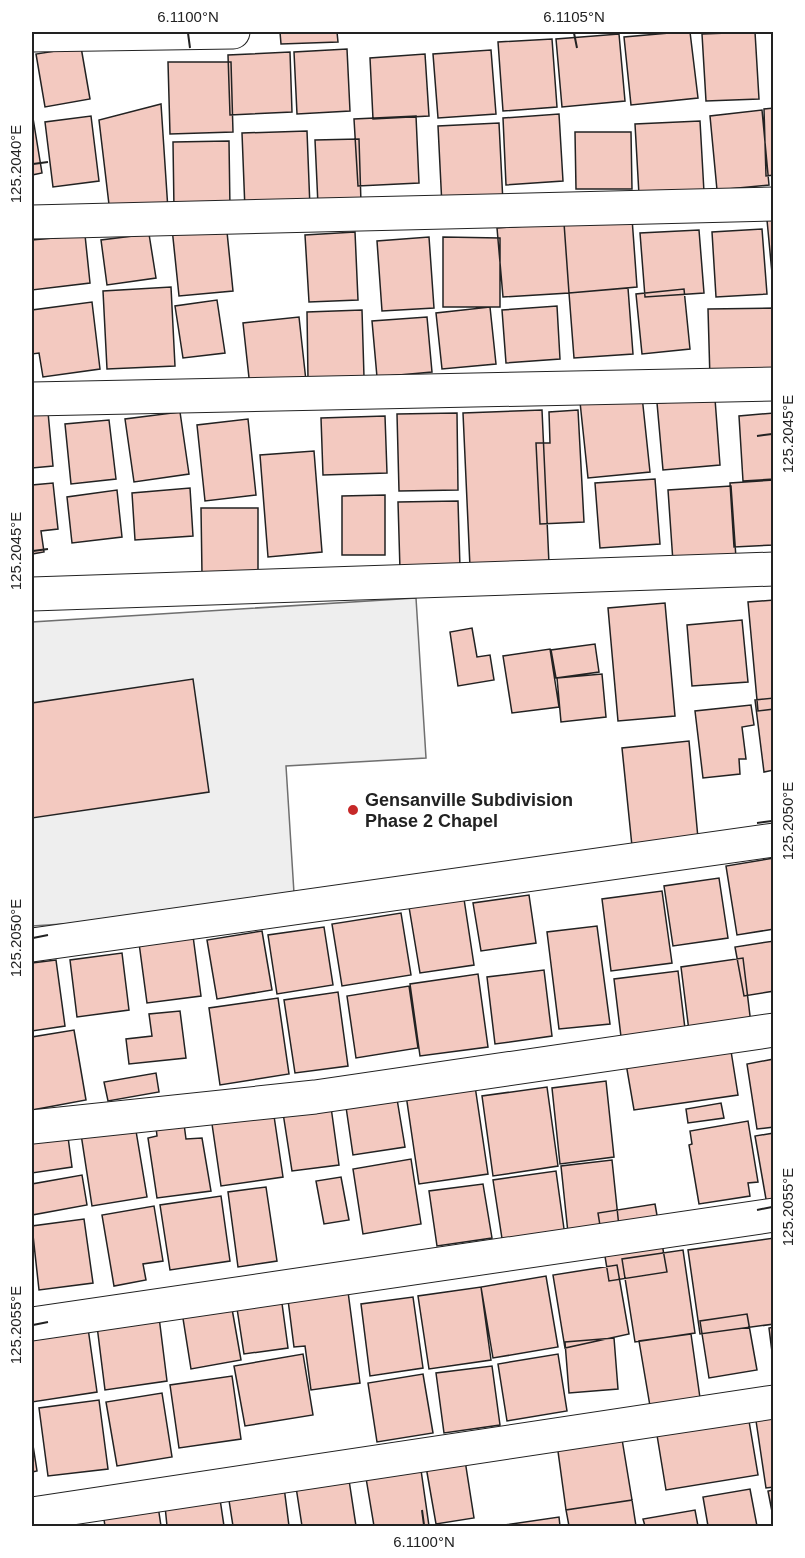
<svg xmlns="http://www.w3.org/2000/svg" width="805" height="1558" font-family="Helvetica,sans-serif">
	<rect width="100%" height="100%" fill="#fff"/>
	<path fill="#eee" stroke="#6f6f6f" stroke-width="1.5" d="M416 598 426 758 286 766 295 909 32 926V622Z"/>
	<path fill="#f3c9c0" stroke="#222" stroke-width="1.5" d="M280 32H337L338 42 281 44Z
		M681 32H690L698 98 631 105 624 37Z
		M755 32 759 99 706 101 702 34Z
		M619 34 625 101 562 107 556 39Z
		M552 39 557 107 503 111 498 42Z
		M81 47 90 99 45 107 36 54Z
		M347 49 350 111 297 114 294 52Z
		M491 50 496 114 438 118 433 54Z
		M290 52 292 112 230 115 228 55Z
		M425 54 429 116 373 119 370 58Z
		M168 62H231L233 132 170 134Z
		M161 104 168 210 110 213 99 120Z
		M774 108V175L766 176 764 109Z
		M762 110 769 185 717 190 710 116Z
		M32 112 42 173 32 175Z
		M559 114 563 181 506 185 503 118Z
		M91 116 99 181 53 187 45 122Z
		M416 116 419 183 358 186 354 119Z
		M700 121 704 192 639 195 635 124Z
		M499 123 503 203 442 206 438 126Z
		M307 131 310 208 245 210 242 133Z
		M575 132H631L632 189H576Z
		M359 139 361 203 318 205 315 140Z
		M229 141 230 209 174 210 173 142Z
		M632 218 637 287 569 293 564 223Z
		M774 219V284H773L767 220Z
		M226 222 233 291 179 296 172 228Z
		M564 223 569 293 503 297 497 228Z
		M762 229 767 294 716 297 712 232Z
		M699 230 704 293 645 297 640 233Z
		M355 232 358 300 309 302 305 235Z
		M149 234 156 278 107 285 101 240Z
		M85 235 90 283 32 290V240Z
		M429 237 434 308 382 311 377 241Z
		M443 237 500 238V307H443Z
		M171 287 175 366 107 369 103 291Z
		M628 288 633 354 574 358 569 293Z
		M684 289 690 349 642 354 636 294Z
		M217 300 225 353 183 358 175 306Z
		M92 302 100 369 43 377 39 353 32 354V310Z
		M557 306 560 359 506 363 502 310Z
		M490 307 496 364 442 369 436 313Z
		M774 308V377L710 379 708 309Z
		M362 310 364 377 308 379 307 312Z
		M299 317 306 381 250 387 243 323Z
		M427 317 432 372 377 377 372 321Z
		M642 396 650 472 588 478 580 402Z
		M715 399 720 465 663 470 657 403Z
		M542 410 549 564 470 567 463 413Z
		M578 410 584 522 540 524 536 443H550L549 412Z
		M48 412 53 466 32 468V414Z
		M180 412 189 474 134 482 125 419Z
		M457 413 458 490 399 491 397 414Z
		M774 413V479L743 481 739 416Z
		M385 416 387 473 323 475 321 418Z
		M248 419 256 495 205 501 197 425Z
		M109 420 116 479 71 484 65 424Z
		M314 451 322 552 268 557 260 455Z
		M655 479 660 544 600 548 595 483Z
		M774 480V545L734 547 730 483Z
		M53 483 58 529 41 531 44 552 32 554V485Z
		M731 486 736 558 673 562 668 490Z
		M190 488 193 536 135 540 132 493Z
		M117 490 122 537 72 543 67 497Z
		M385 495V555H342V496Z
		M458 501 460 568 400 570 398 502Z
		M201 508H258V573L202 574Z
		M774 600V709L758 711 748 602Z
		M665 603 675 716 618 721 608 608Z
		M742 620 748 682 692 686 687 625Z
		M472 628 477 657 490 655 494 680 458 686 450 632Z
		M595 644 599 672 556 678 551 650Z
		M550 649 559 707 512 713 503 656Z
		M602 674 606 717 561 722 557 678Z
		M193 679 209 792 32 818V703Z
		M774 698V770L764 772 755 700Z
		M751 705 754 725 742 727 746 759H739L740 774 703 778 695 711Z
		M689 741 699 849 633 856 622 748Z
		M774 858V929L737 935 726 866Z
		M719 878 728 938 673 946 664 886Z
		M662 891 672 963 611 971 602 899Z
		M529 895 536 943 481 951 473 903Z
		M464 899 474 965 420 973 409 907Z
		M401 913 411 975 342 986 332 924Z
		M597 926 610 1024 559 1029 547 932Z
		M324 927 333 985 277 994 268 935Z
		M262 931 272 990 217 999 207 940Z
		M193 936 201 996 147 1003 139 943Z
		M774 941V991L744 996 735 947Z
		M122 953 129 1010 77 1017 70 960Z
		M743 958 751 1024 689 1031 681 967Z
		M56 960 65 1026 32 1031V963Z
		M544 970 552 1036 495 1044 487 977Z
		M678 971 686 1037 622 1045 614 979Z
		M478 974 488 1047 420 1056 410 984Z
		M409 986 418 1048 356 1058 347 996Z
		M338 992 348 1066 295 1073 284 1000Z
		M278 998 289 1074 220 1085 209 1008Z
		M180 1011 186 1058 129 1064 126 1039 152 1036 149 1014Z
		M74 1030 86 1100 32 1110V1037Z
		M731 1051 738 1095 634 1110 625 1058Z
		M774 1059V1127L757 1129 747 1064Z
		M156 1073 159 1092 108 1101 104 1082Z
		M606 1081 614 1157 560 1164 552 1088Z
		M475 1086 488 1174 419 1184 406 1095Z
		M547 1087 558 1166 493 1176 482 1096Z
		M397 1099 405 1147 353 1155 346 1107Z
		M721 1103 724 1118 688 1123 686 1109Z
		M331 1107 339 1165 292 1171 283 1113Z
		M274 1116 283 1177 221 1186 212 1124Z
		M748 1121 758 1182 748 1183 750 1196 699 1204 689 1145 692 1144 690 1131Z
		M184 1124 186 1139 202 1138 211 1191 157 1198 148 1138 157 1136 156 1127Z
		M135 1125 147 1197 92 1206 81 1134Z
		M774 1133V1204L767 1205 755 1136Z
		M68 1137 72 1167 32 1173V1143Z
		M411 1159 421 1224 363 1234 353 1169Z
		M612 1160 619 1227 568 1233 561 1166Z
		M556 1171 565 1236 503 1245 493 1180Z
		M82 1175 87 1205 32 1215V1184Z
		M341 1177 349 1220 324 1224 316 1181Z
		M483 1184 492 1238 437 1246 429 1191Z
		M266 1187 277 1261 238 1267 228 1192Z
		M221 1196 230 1261 170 1270 160 1205Z
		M655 1204 667 1272 609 1281 598 1213Z
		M154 1206 163 1261 143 1264 146 1280 114 1286 102 1215Z
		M84 1219 93 1283 39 1290 32 1226Z
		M774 1238V1324L700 1334 688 1250Z
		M683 1250 695 1333 635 1342 622 1259Z
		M617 1265 629 1334 565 1348 553 1275Z
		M546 1276 558 1347 493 1358 481 1287Z
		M347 1284 360 1383 311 1390 305 1346 294 1347 287 1292Z
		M481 1287 491 1360 429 1369 418 1296Z
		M281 1296 288 1348 244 1354 236 1302Z
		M413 1297 423 1368 370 1376 361 1304Z
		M231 1303 241 1360 191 1369 182 1312Z
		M747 1314 757 1370 709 1378 700 1321Z
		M159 1317 167 1381 105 1390 97 1326Z
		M774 1327V1368L769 1328Z
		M88 1328 97 1392 32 1402V1336Z
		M691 1334 701 1405 651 1412 639 1341Z
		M614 1338 618 1389 569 1393 565 1342Z
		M303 1354 313 1415 245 1426 234 1366Z
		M558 1354 567 1411 507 1421 498 1364Z
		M492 1366 500 1425 444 1433 436 1373Z
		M423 1374 433 1433 377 1442 368 1383Z
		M232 1376 241 1439 179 1448 170 1385Z
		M162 1393 172 1457 117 1466 106 1402Z
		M99 1400 108 1469 48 1476 39 1408Z
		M747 1409 758 1475 666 1490 655 1423Z
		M774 1412V1487L766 1488 755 1414Z
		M621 1433 632 1500 566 1510 557 1444Z
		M32 1439 37 1471 32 1472Z
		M464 1454 474 1518 436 1524 425 1461Z
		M421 1470 429 1526H374L366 1478Z
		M349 1480 356 1526H302L296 1487Z
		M284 1487 289 1526H233L228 1494Z
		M750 1489 757 1526H708L703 1497Z
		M774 1490V1522L768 1491Z
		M220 1499 224 1526H167L165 1506Z
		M632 1500 636 1526H569L566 1510Z
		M158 1506 161 1526H105L103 1513Z
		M695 1510 698 1526H645L643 1519Z
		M559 1517 560 1526H505V1525Z"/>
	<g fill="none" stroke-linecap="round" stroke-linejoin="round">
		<g stroke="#222" stroke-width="35">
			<path id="minor" d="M32 35 233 32
				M32 222 774 204
				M32 399 774 384
				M32 594 774 569
				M32 945 774 840
				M32 1127 315 1097 774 1030
				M32 1324 774 1215
				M32 1514 774 1402"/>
		</g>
		<use href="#minor" stroke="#fff" stroke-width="33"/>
	</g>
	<path fill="none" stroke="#222" stroke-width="2" d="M188 33 190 48M574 33 577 48M33 164 48 162M757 436 772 434M33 551 48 549M757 823 772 821M33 938 48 935M757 1210 772 1207M33 1325 48 1322M422 1510 424 1525"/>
	<circle fill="#c62828" stroke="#fff" stroke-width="2" cx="353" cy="810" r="6"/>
	<g text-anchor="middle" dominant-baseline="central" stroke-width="4.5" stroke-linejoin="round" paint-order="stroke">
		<g font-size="18" font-weight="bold" fill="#222" stroke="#fff" text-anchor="start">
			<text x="365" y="800">Gensanville Subdivision<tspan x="365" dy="21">Phase 2 Chapel</tspan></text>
		</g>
	</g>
	<rect width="805" height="1558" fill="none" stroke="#ffffff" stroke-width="66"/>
	<rect x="33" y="33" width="739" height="1492" fill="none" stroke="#222" stroke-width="2"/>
	<g font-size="15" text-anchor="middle" fill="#222">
		<text x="188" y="22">6.1100°N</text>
		<text x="574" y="22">6.1105°N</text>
		<text transform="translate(16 164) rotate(-90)" y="5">125.2040°E</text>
		<text transform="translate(788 434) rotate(-90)" y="5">125.2045°E</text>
		<text transform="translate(16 551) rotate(-90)" y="5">125.2045°E</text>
		<text transform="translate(788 821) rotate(-90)" y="5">125.2050°E</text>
		<text transform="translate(16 938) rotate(-90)" y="5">125.2050°E</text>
		<text transform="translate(788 1207) rotate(-90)" y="5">125.2055°E</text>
		<text transform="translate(16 1325) rotate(-90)" y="5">125.2055°E</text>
		<text x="424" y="1547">6.1100°N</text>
	</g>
</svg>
